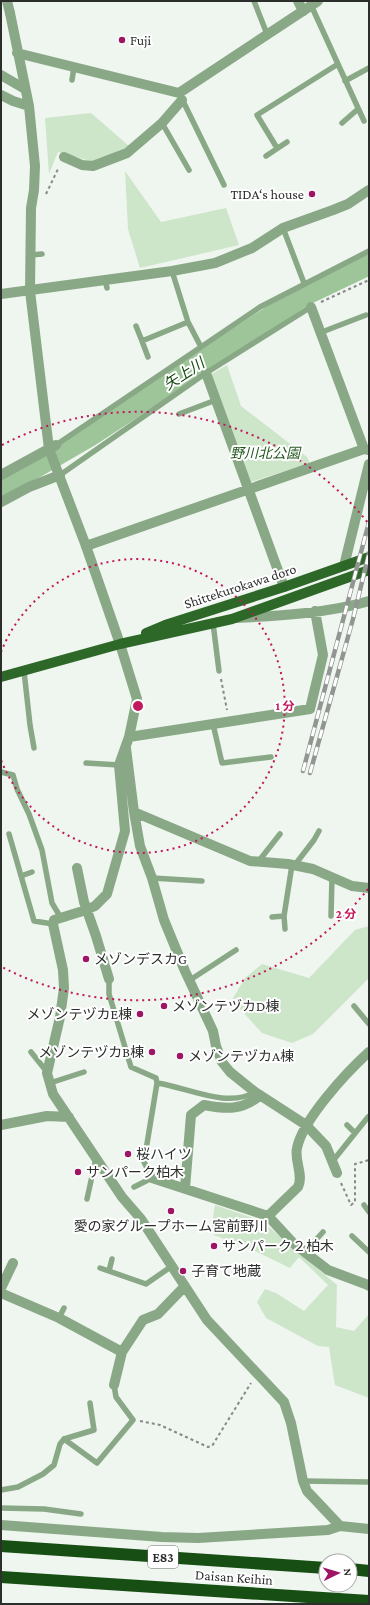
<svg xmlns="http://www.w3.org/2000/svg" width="370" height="1605" font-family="'Crimson Pro','Noto Sans JP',serif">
	<rect width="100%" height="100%" fill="#eff5ef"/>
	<path fill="#cde6ca" d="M91 113 129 146 94 162 58 152 49 174 45 118Z
		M125 171 161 222 226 208 239 245 140 268 128 229Z
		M227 365 241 406 307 457 310 463 251 482 210 375Z
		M369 926V978L313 1034 292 1043 262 1033 232 1000 245 978 262 964 309 978 355 930Z
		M215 1205 262 1221 337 1285 336 1327 354 1331 369 1314V1398L335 1385 329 1347 318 1346 266 1318 257 1302 265 1289 276 1293 304 1311 328 1285 299 1257 290 1268 257 1252 214 1235 212 1224Z"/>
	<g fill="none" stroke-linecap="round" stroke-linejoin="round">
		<path stroke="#9dc599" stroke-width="22" d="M1 487 89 436 304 295 369 264"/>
		<path stroke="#868a86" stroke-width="2" stroke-dasharray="3 3" stroke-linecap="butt" d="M46 194 59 167
			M321 302 369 280
			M221 679 227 710
			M341 1183 351 1205 355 1202V1164L369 1160
			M140 1421 160 1425 208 1447 212 1446 251 1383"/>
		<path stroke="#89a886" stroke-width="5.5" d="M254 1 267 34
			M311 5 364 121
			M72 80 74 67
			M345 81 369 68
			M182 99 224 185
			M162 123 189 170
			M342 123 358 109
			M277 148 257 115 338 64
			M266 156 287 142
			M283 228 304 283
			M30 255 42 254
			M172 271 188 322 201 347
			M105 280 107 288
			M136 326 142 341 188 322
			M322 332 366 315
			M142 341 148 357
			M179 414 216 400
			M56 445 260 307 369 251
			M60 475 206 373 311 307
			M213 623 219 671
			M24 671 30 725 34 748
			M213 724 222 763 271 757
			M86 763 119 765
			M1 772 13 775 17 789 29 814 42 850 52 903 61 918
			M9 834 34 921 53 924
			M258 862 280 834
			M294 866 314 840 319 831
			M21 876 32 872
			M152 878 202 881
			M331 916 332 877
			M272 917 284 916
			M285 929 284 916 292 865
			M109 979V994L131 1067 156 1078 157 1083 144 1162 152 1178 134 1187
			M190 980 236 950
			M354 1006 369 1024
			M31 1052 47 1072
			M50 1083 84 1072
			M157 1083C186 1087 228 1109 255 1092
			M347 1125 355 1133
			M332 1162 368 1117
			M87 1199 96 1158
			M364 1205 369 1212
			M352 1236 369 1252
			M305 1252 323 1232
			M100 1268 146 1284 172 1266
			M109 1271 112 1259
			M59 1318 64 1308
			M64 1439 94 1430 90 1403
			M303 1481 369 1482
			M1 1490 18 1487 43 1474 54 1465 60 1444 64 1439 97 1463 133 1420 116 1397 114 1385
			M1 1508 44 1509 81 1514"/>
		<path stroke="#89a886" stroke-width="10" d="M7 1 10 13
			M298 1 303 11
			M1 75 25 89
			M64 157 82 165 93 166 127 153 162 123 182 100
			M311 307 364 449
			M206 373 284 587
			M1 475 56 445
			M1 502 29 487 60 475
			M86 546 364 449 369 450
			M236 618C279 616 328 613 369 601
			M120 644 137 699 129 737 119 765 125 831 107 894 95 906 86 910 54 920 53 924 63 970 64 988 60 1017 47 1073 53 1094 122 1197 141 1219 207 1320 284 1402 291 1423 303 1481 307 1491 340 1526
			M129 737 310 709 323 655 315 611
			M126 748 134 812 140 846 152 878 164 920 185 971 213 1031 216 1046 222 1062 230 1072 255 1092 306 1125 326 1146 337 1173
			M134 812 250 861 288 864 313 869 352 886 369 888
			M77 868 84 902 96 936 109 979
			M1 1125 47 1116 69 1117
			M152 1178 268 1216 293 1243 328 1270 368 1285 369 1286
			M185 1188 191 1115 204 1105C225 1109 243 1111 260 1095
			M268 1216 298 1187C304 1175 294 1161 297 1148 303 1119 347 1072 369 1052
			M1 1288 13 1263
			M1 1293 59 1318 122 1352
			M114 1385 122 1352 143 1320 158 1314 185 1286
			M1 1525 162 1537 198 1538 328 1530 340 1526 369 1529"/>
		<path stroke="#89a886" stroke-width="10" d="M10 13 29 106 35 166 34 190 31 208 30 291 49 449 86 546 120 644
			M17 53 179 93 318 1
			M1 95 13 101 29 106
			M1 294 172 271 215 263 252 248 283 228 333 210 348 204 369 190
			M344 566 369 464"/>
		<path stroke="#2d6829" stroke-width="10" d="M146 633 165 625 284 587 369 557
			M1 677 120 644 232 619 369 570"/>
		<path stroke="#174e13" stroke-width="12" d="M1 1546 326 1568
			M350 1569 369 1571
			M1 1577 369 1601"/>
		<g stroke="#929692" stroke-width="4.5">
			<path id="rail" d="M303 771 369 522
				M310 773 353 619 369 553"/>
		</g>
		<use href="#rail" stroke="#fff" stroke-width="3" stroke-dasharray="9" stroke-linecap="butt"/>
	</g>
	<g fill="none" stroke="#c2185b" stroke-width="2" stroke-dasharray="2 4">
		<path d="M1 652A147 147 0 1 1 1 760"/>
		<path d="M368 889A294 294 0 0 1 2 967M2 445A294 294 0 0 1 368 523"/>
	</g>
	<g fill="#9d1564" stroke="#fff" stroke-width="1.5">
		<circle cx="122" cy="40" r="4"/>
		<circle cx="312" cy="194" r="4"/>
		<circle cx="86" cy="959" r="4"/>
		<circle cx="164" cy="1006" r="4"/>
		<circle cx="140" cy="1014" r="4"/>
		<circle cx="152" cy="1052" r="4"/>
		<circle cx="180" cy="1056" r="4"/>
		<circle cx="128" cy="1154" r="4"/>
		<circle cx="78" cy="1172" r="4"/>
		<circle cx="171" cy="1211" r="4"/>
		<circle cx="214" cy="1246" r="4"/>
		<circle cx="183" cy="1271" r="4"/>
	</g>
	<g text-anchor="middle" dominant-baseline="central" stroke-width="4" stroke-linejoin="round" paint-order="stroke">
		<rect fill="#fff" stroke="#6b6d6b" stroke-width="1" x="148" y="1546" width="30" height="22" rx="3"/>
		<g font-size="13" font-weight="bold" fill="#2c2e2c">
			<text x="163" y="1557">E83</text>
		</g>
		<g font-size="14" fill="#2c2e2c" stroke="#fff" text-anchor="start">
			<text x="130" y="40">Fuji</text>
			<text x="304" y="194" text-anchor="end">TIDA‘s house</text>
			<text x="94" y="959">メゾンデスカG</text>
			<text x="172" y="1006">メゾンテヅカD棟</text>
			<text x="132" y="1014" text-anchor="end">メゾンテヅカE棟</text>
			<text x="144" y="1052" text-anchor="end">メゾンテヅカB棟</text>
			<text x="188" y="1056">メゾンテヅカA棟</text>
			<text x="136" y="1154">桜ハイツ</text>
			<text x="86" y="1172">サンパーク柏木</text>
			<text x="171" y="1226" text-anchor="middle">愛の家グループホーム宮前野川</text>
			<text x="222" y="1246">サンパーク２柏木</text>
			<text x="191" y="1271">子育て地蔵</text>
		</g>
		<g font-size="14" font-style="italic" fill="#22571e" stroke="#fff">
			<text x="265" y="453">野川北公園</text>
		</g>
		<g font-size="14" fill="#2c2e2c" stroke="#fff">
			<text transform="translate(240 586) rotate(-18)">Shittekurokawa doro</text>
			<text transform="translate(234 1577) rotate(4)">Daisan Keihin</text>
		</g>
		<g font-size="15" font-style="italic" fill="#12490f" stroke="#fff">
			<text transform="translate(184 374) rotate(-33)">矢上川</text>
		</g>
	</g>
	<circle cx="138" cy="706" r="6" fill="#c2185b" stroke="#fff" stroke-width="2"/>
	<g font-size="12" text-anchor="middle" font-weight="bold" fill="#c2185b" stroke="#fff" stroke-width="4" stroke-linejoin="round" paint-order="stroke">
		<text x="285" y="710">1 分</text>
		<text x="346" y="918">2 分</text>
	</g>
	<rect width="370" height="1605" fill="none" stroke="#2c2e2c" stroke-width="4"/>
	<g transform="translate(338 1573) rotate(85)"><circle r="19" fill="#ffffff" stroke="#ababab"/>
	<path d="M0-3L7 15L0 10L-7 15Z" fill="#9d1564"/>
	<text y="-6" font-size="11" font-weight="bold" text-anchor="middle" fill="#2c2e2c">N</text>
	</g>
</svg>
